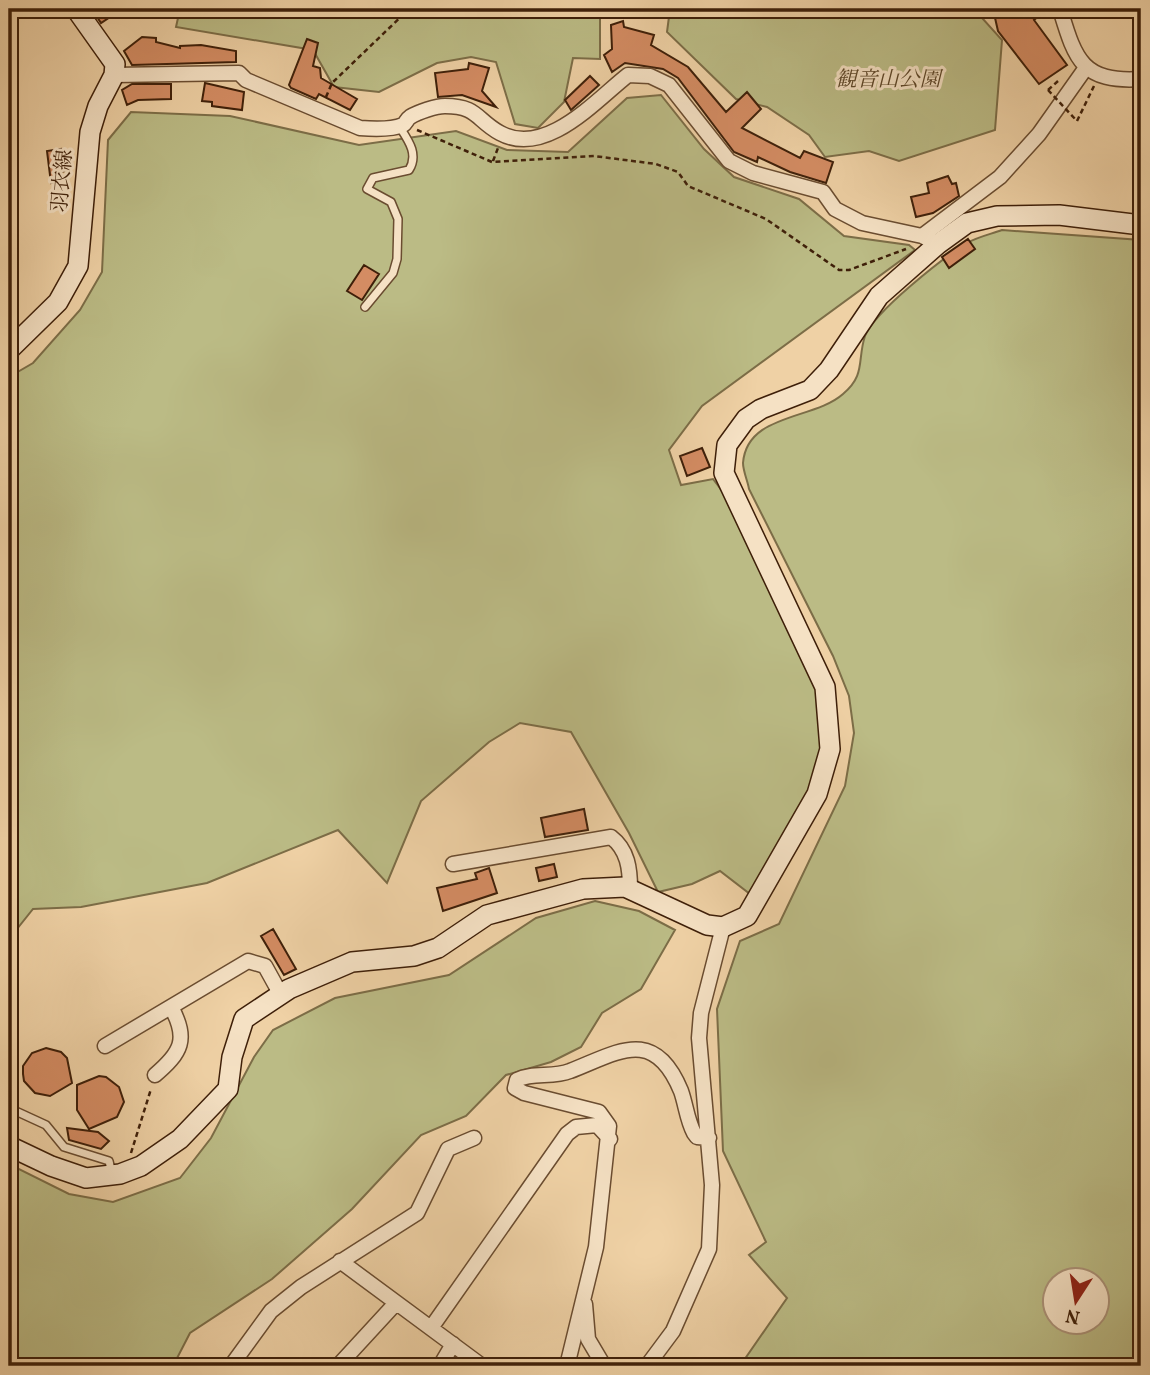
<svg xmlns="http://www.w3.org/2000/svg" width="1150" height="1375" font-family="Vollkorn,'Noto Serif JP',serif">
	<rect width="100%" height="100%" fill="#efd1a5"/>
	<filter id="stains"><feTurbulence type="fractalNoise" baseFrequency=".00286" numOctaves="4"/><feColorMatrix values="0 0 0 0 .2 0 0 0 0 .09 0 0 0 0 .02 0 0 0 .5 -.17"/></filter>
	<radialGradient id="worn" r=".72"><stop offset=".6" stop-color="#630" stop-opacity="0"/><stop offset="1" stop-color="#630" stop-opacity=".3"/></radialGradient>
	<path fill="#bbbb85" stroke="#7c6d47" stroke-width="2" fill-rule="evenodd" d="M180 9H600V59L573 58 564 102 538 128 515 124 496 62 471 57 437 63 379 92 334 87 313 50 176 27Z
		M670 9H974L1002 40 995 130 899 161 869 151 825 157 809 135 767 107 736 99 667 32Z
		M661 95 704 149 734 177 799 199 844 236 909 245 915 250 702 406 669 450 681 485 713 479 732 504 825 692 819 795 750 894 720 871 692 884 658 892 629 833 571 732 520 723 489 742 421 801 387 883 338 830 207 883 81 907 33 909 9 939V377L33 363 80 310 102 272 108 140 131 112 230 116 359 145 456 131 507 150 568 152 627 98Z
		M1002 230 1141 240V1366H740L787 1298 749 1255 766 1242 723 1151 717 1009 740 941 779 924 845 786 854 733 849 696 833 656 749 489C748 482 743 471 743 463 747 413 814 420 843 394 866 375 857 360 865 336 875 311 943 258 967 243 977 237 991 234 1002 230ZM1056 1280H1098V1322H1056Z
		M595 901 639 911 675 930 641 989 602 1013 581 1047 551 1062 506 1075 466 1116 421 1135 352 1209 272 1279 190 1333 173 1366H9V1164L69 1194 113 1202 180 1178 211 1138 254 1057 273 1030 335 998 449 975 536 918Z"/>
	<path fill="#d48c63" stroke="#3e1f09" stroke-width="2" d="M92 9H122L101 23Z
		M993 9H1047L1034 20 1067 65 1039 84 998 31Z
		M623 21 624 27 654 35 651 45 688 67 726 112 747 92 761 109 742 128 800 158 804 151 833 162 826 183 790 172 758 157 757 162 734 152 678 78 663 69 625 63 612 72 604 55 612 49 611 25Z
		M142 37 156 38V42L180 48V46L201 45 236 51V62L132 65 124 51Z
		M307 39 318 43 313 66 320 68 321 78 357 99 350 110 319 94 316 99 291 88 289 85Z
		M469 63 489 68 482 91 496 107 462 95 438 97 435 73 468 69Z
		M590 76 599 85 571 110 565 100Z
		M205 83 244 92 242 110 212 106V102L202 101Z
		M132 84H171V99L138 100 127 105 122 90Z
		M61 149 65 171 61 172 63 181 51 183 47 151Z
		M948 176 952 184 956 183 959 196 933 213 916 217 911 197 929 193 927 183Z
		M968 239 975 249 949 268 942 257Z
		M364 265 379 274 362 300 347 291Z
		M702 448 710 467 687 476 680 456Z
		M584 809 588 830 545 837 541 818Z
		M554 864 557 877 539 881 536 868Z
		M489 868 497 893 443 911 437 888 477 879 475 873Z
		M273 929 296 969 284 975 261 936Z
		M46 1048 61 1052 67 1058 72 1083 50 1096 35 1093 24 1081 23 1074V1066L32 1053Z
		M99 1076 106 1077 119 1087 124 1102 117 1117 89 1129 77 1110V1085Z
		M67 1128 98 1132 109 1141 101 1149 69 1140Z"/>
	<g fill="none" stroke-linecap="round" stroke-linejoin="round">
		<g stroke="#6a4c30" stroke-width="10">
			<path id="lane" d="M365 307 393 273 397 259 398 219 391 202 367 189 373 178 409 170C419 154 408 140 399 126
				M9 1108 46 1125 64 1147 109 1161 112 1174"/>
		</g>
		<g stroke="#6a4c30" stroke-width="17">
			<path id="street" d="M1060 9C1075 58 1081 83 1141 79
				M114 75 239 73 246 80 360 128C373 129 391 130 403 125 406 123 407 119 410 117 418 112 436 106 445 106 478 106 476 120 500 133 546 158 596 100 628 75L650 76 669 85 729 161 753 173 823 192 835 209 862 223 922 236 938 244
				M922 236 1000 177 1039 134 1085 69
				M453 864 611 837C628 850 630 869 630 889
				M105 1046 248 961 265 966 281 995
				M155 1075C181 1053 189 1039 171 1007
				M340 1261 482 1366
				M585 1304 588 1339 604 1366
				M431 1328 567 1134 576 1127 597 1125 610 1139
				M231 1366 271 1311 301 1287 417 1213 448 1149 474 1138
				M338 1366 396 1303
				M440 1366 453 1344
				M567 1366 596 1247 609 1126 599 1112 524 1093 515 1088 517 1080C532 1072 553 1078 570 1071 617 1053 654 1025 681 1091 686 1105 687 1120 694 1133L697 1137 709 1138
				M647 1366 673 1331 709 1249 712 1185 699 1038 701 1013 723 927"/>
		</g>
		<g stroke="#3e1f09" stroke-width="22">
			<path id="secondary" d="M9 350 58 302 78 266 90 132 98 106 114 75 115 64 76 9
				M9 1146 51 1166 86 1178 120 1174 141 1166 180 1139 228 1089 232 1057 244 1019 289 989 352 962 414 956 438 948 487 915 583 889 625 887 707 925 723 927 747 916 817 794 830 749 825 687 724 473 727 445 746 419 761 409 810 390 829 370 879 296 938 244 967 223 997 216 1059 215 1141 225"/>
		</g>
		<path stroke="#3e1f09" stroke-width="2.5" stroke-dasharray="5 3.5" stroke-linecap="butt" d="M1048 90 1058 81
			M326 97 332 83 409 9
			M1077 121 1094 86
			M417 130 492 162 594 156 656 164 678 172 688 186 766 219 839 270H849L906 249
			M493 161 498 148
			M131 1153 151 1089"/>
		<use href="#lane" stroke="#f5e1c4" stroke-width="7"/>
		<use href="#street" stroke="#f5e1c4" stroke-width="14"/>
		<use href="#secondary" stroke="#f5e1c4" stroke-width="19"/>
		<path stroke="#3e1f09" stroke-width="2.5" stroke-dasharray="5 3.5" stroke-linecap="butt" d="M1048 90 1077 121"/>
	</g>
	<g text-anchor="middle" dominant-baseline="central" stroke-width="6" stroke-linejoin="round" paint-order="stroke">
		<g font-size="21" font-style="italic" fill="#5d4628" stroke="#f5e1c4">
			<text x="888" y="80">観音山公園</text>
		</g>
		<g font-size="21" fill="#3e1f09" stroke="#f5e1c4">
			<text transform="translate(63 181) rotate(-85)">羽衣線</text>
		</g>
	</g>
	<rect width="1150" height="1375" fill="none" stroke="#efd1a5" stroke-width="35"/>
	<rect x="10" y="10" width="1129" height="1354" fill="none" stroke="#3e1f09" stroke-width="3.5"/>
	<rect x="18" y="18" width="1115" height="1340" fill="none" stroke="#3e1f09" stroke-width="2"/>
	<g transform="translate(1076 1301) rotate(192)"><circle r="33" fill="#f5e1c4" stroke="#ac9379" stroke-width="2"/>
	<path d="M0-5L12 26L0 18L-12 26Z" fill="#8f2418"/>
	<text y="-10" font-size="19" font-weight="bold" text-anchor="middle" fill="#3e1f09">N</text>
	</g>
	<rect width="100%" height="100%" filter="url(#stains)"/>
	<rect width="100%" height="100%" fill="url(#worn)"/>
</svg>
